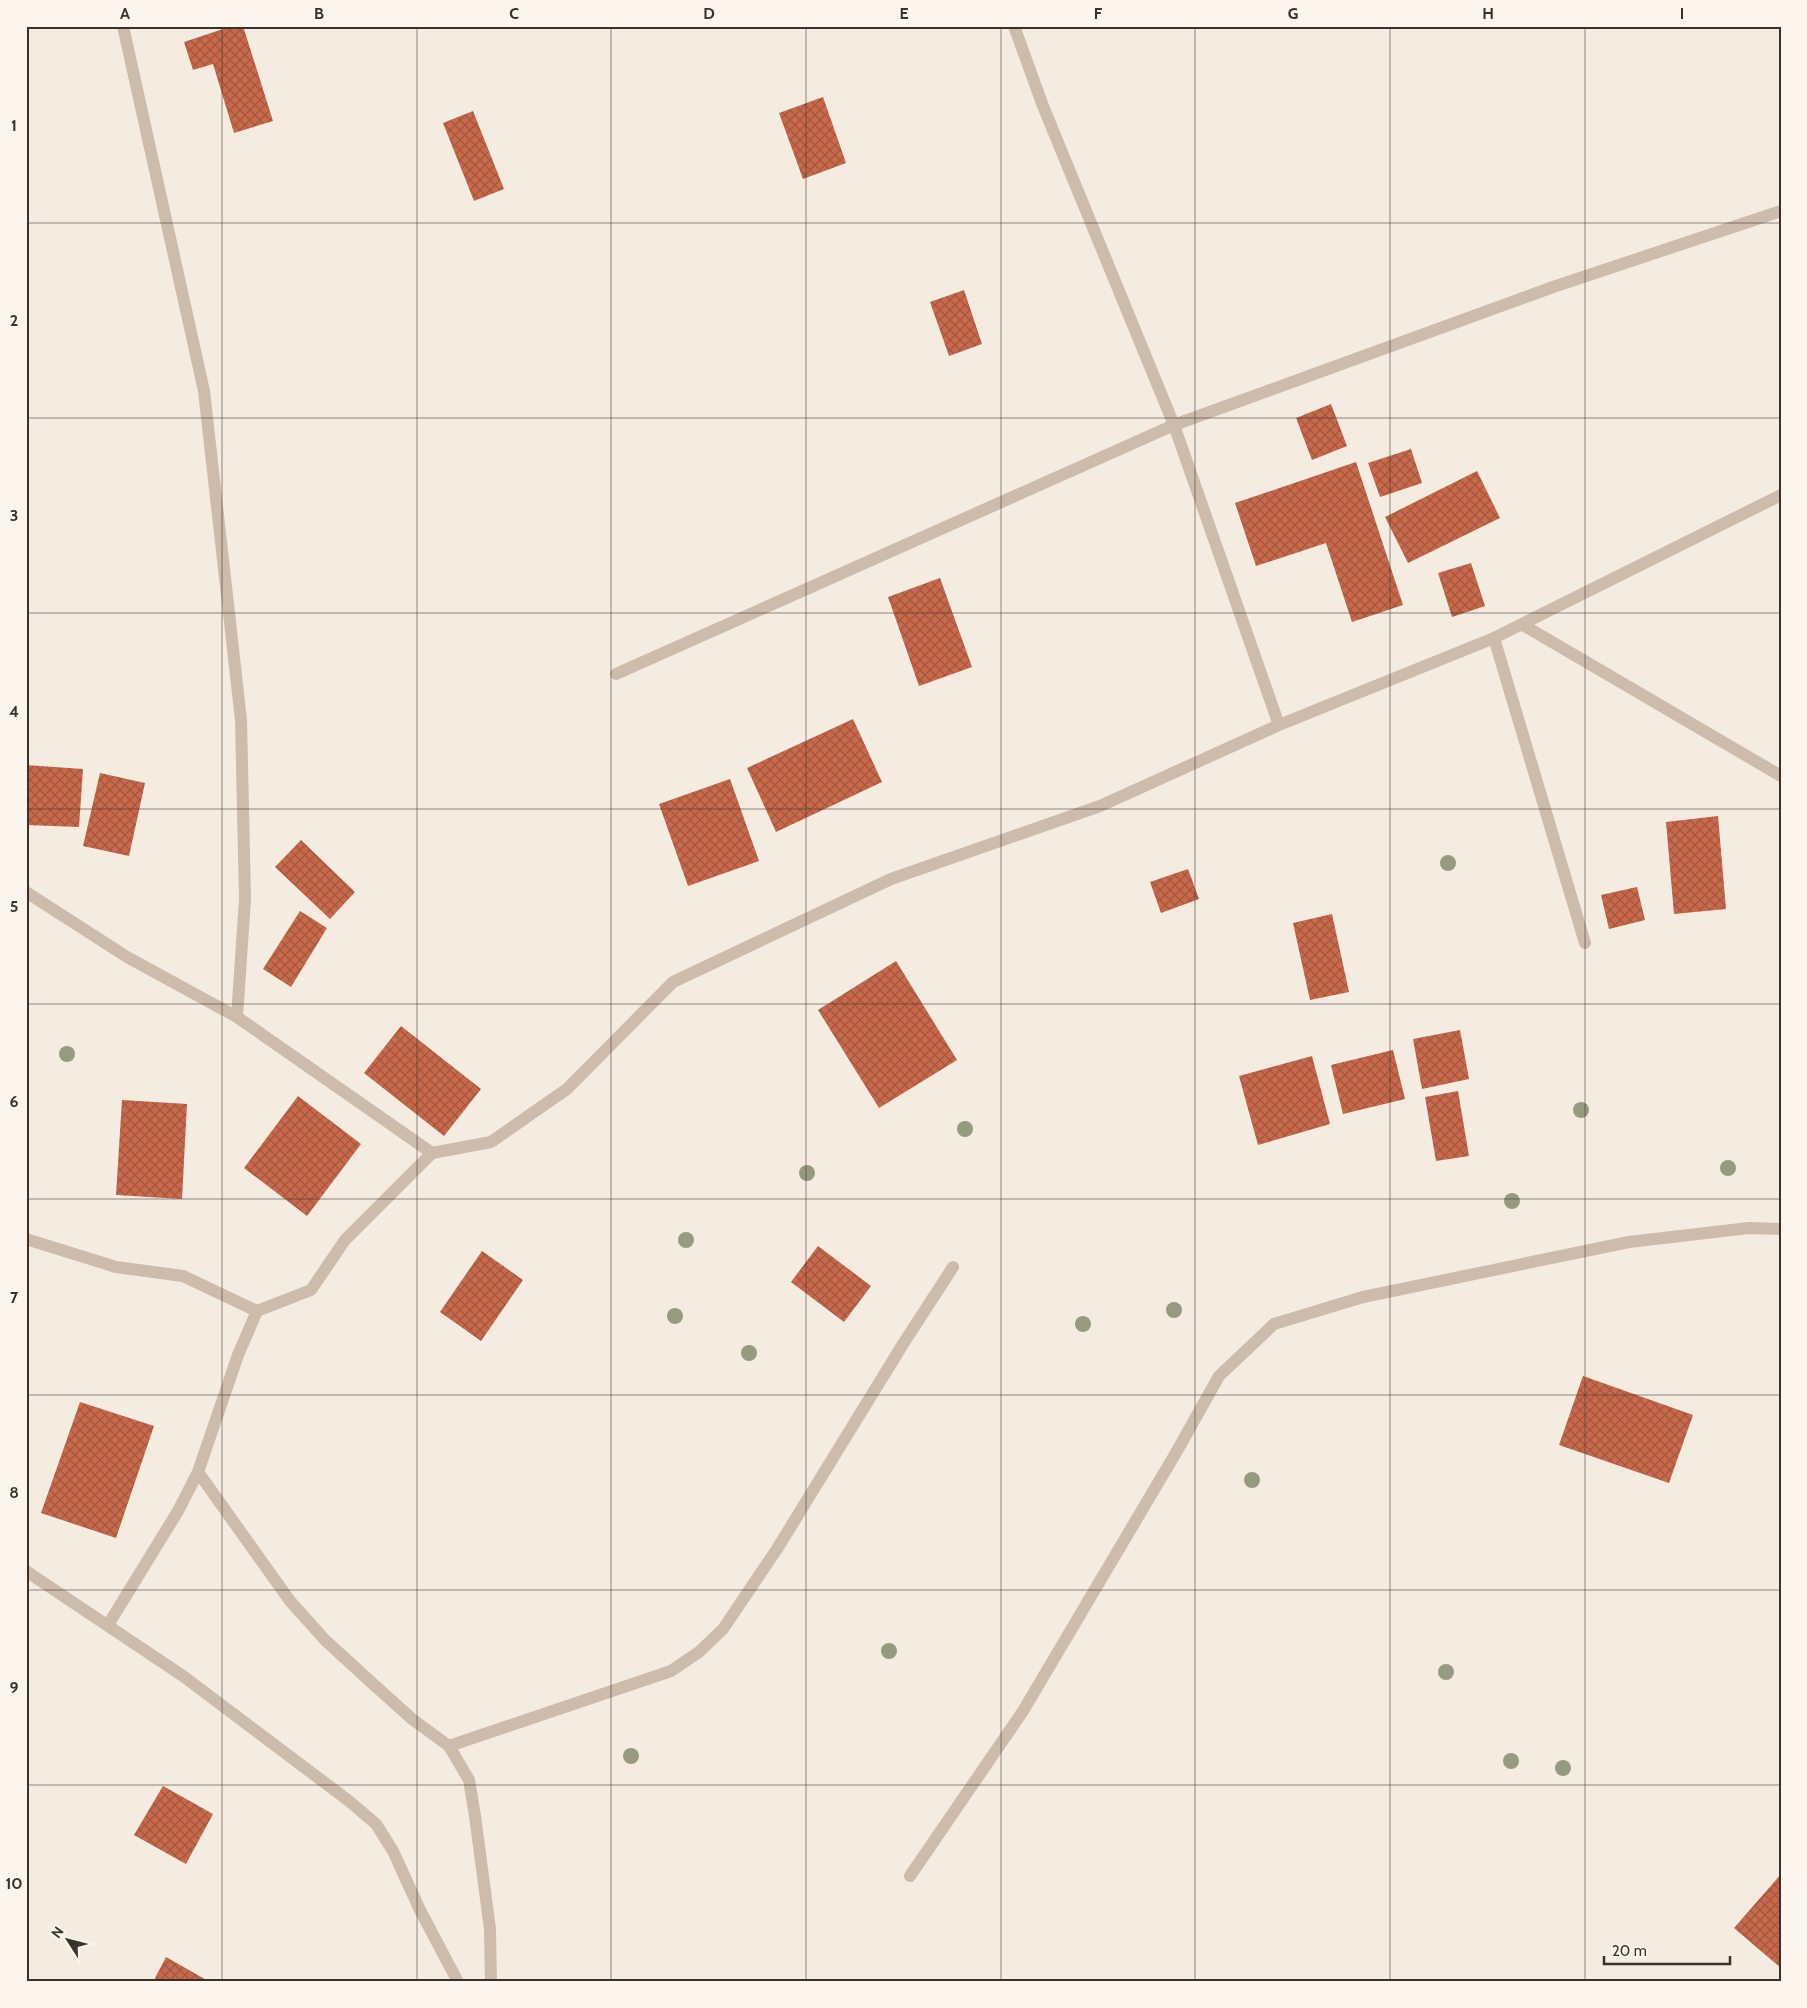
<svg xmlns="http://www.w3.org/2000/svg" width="1807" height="2008" font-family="Cabin,sans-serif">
	<defs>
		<pattern id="building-cross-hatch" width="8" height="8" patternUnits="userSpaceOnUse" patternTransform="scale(1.25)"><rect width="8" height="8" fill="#c8694b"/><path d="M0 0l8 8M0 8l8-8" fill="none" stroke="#a4573f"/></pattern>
	</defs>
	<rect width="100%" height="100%" fill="#f4ebe1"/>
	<path fill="url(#building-cross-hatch)" d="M232 26H243L273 121 234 133 213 64 193 70 184 42Z
		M823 97 846 163 803 179 779 113Z
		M473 111 504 189 474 201 443 123Z
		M964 290 982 344 949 356 930 302Z
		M1331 404 1347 446 1312 460 1296 418Z
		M1411 449 1422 483 1380 497 1368 463Z
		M1356 462 1403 605 1352 622 1326 543 1256 566 1235 503Z
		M1477 471 1500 518 1408 563 1385 517Z
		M1471 563 1485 606 1452 617 1438 573Z
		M940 578 972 667 919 686 888 597Z
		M853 719 882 782 776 832 747 768Z
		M26 765 83 769 79 827 26 825Z
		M100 773 145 783 129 856 83 846Z
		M730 779 759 861 688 886 659 804Z
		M1718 816 1726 909 1674 914 1666 822Z
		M301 840 355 892 330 919 275 867Z
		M1188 869 1199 899 1161 913 1150 882Z
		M1637 887 1645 920 1609 929 1601 895Z
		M300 911 327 928 291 987 263 969Z
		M1332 914 1349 992 1310 1000 1293 923Z
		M896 961 957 1060 879 1108 818 1010Z
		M401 1026 481 1089 444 1136 364 1073Z
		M1460 1030 1469 1079 1422 1089 1413 1039Z
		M1393 1050 1405 1099 1343 1114 1331 1065Z
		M1312 1056 1330 1124 1258 1145 1239 1076Z
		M1458 1091 1469 1156 1436 1161 1425 1097Z
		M298 1096 361 1144 307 1216 244 1168Z
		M122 1100 187 1104 182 1199 116 1195Z
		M818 1246 871 1286 844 1322 791 1282Z
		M482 1251 523 1280 481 1341 440 1312Z
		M1583 1376 1693 1415 1669 1483 1559 1445Z
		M80 1402 154 1426 116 1538 41 1513Z
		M163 1786 213 1814 186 1864 134 1835Z
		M1781 1874V1968L1734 1928Z
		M166 1957 210 1982H153Z"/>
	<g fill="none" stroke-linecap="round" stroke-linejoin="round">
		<path stroke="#cdbbac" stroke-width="12" d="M123 26 204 391 241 720 245 899 237 1017
			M1014 26 1043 106 1174 425 1279 725
			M1523 625 1781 776
			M1494 638 1585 943
			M616 674 1174 425 1553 287 1781 211
			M26 892 127 957 237 1017 432 1153
			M26 1239 116 1267 183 1276 257 1311 311 1290 345 1240 432 1153 491 1142 567 1089 673 982 891 879 1100 806 1279 725 1494 638 1781 495
			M257 1311 238 1355 198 1472 290 1601 325 1640 372 1683 412 1719 449 1746 469 1780 475 1816 490 1929 491 1982
			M26 1571 183 1676 349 1801 376 1824 393 1851 420 1910 458 1982
			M108 1625 178 1511 198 1472
			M449 1746 671 1671 699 1652 723 1629 777 1549 903 1344 953 1267
			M910 1876 1023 1711 1177 1451 1219 1376 1274 1324 1363 1297 1629 1242 1749 1228 1781 1229"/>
	</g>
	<g fill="#969b7f">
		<circle cx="1448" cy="863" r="8"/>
		<circle cx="67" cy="1054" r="8"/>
		<circle cx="1581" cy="1110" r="8"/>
		<circle cx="965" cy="1129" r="8"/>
		<circle cx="1728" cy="1168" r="8"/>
		<circle cx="807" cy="1173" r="8"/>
		<circle cx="1512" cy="1201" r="8"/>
		<circle cx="686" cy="1240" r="8"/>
		<circle cx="1174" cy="1310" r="8"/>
		<circle cx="675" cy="1316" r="8"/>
		<circle cx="1083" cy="1324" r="8"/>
		<circle cx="749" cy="1353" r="8"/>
		<circle cx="1252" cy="1480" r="8"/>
		<circle cx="889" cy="1651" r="8"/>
		<circle cx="1446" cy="1672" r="8"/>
		<circle cx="631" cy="1756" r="8"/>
		<circle cx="1511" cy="1761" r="8"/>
		<circle cx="1563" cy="1768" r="8"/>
	</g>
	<path fill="none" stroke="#3b302b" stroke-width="1" stroke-opacity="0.55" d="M222 26V1982M417 26V1982M611 26V1982M806 26V1982M1001 26V1982M1195 26V1982M1390 26V1982M1585 26V1982M26 223H1781M26 418H1781M26 613H1781M26 809H1781M26 1004H1781M26 1199H1781M26 1395H1781M26 1590H1781M26 1785H1781"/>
	<rect width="1807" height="2008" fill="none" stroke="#fbf5ee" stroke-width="55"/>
	<g transform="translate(68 1940) rotate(306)" stroke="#fbf5ee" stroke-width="4" paint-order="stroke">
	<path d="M0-4L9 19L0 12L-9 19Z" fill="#3b302b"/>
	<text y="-8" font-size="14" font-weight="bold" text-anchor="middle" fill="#3b302b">N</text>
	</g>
	<path d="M1604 1956v8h126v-8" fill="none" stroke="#3b302b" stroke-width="2.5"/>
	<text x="1612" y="1956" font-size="15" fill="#3b302b" stroke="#fbf5ee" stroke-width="4" paint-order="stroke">20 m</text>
	<rect x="28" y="28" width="1752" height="1952" fill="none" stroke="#3b302b" stroke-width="2"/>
	<g font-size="16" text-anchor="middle" font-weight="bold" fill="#3b302b">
		<text x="125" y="19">A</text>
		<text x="319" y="19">B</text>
		<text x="514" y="19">C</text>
		<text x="709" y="19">D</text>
		<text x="904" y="19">E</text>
		<text x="1098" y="19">F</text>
		<text x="1293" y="19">G</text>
		<text x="1488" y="19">H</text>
		<text x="1682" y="19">I</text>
		<text x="14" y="131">1</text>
		<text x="14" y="326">2</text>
		<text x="14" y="521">3</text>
		<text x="14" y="717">4</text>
		<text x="14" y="912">5</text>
		<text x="14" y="1107">6</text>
		<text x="14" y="1303">7</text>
		<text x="14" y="1498">8</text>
		<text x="14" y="1693">9</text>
		<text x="14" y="1889">10</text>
	</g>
</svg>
